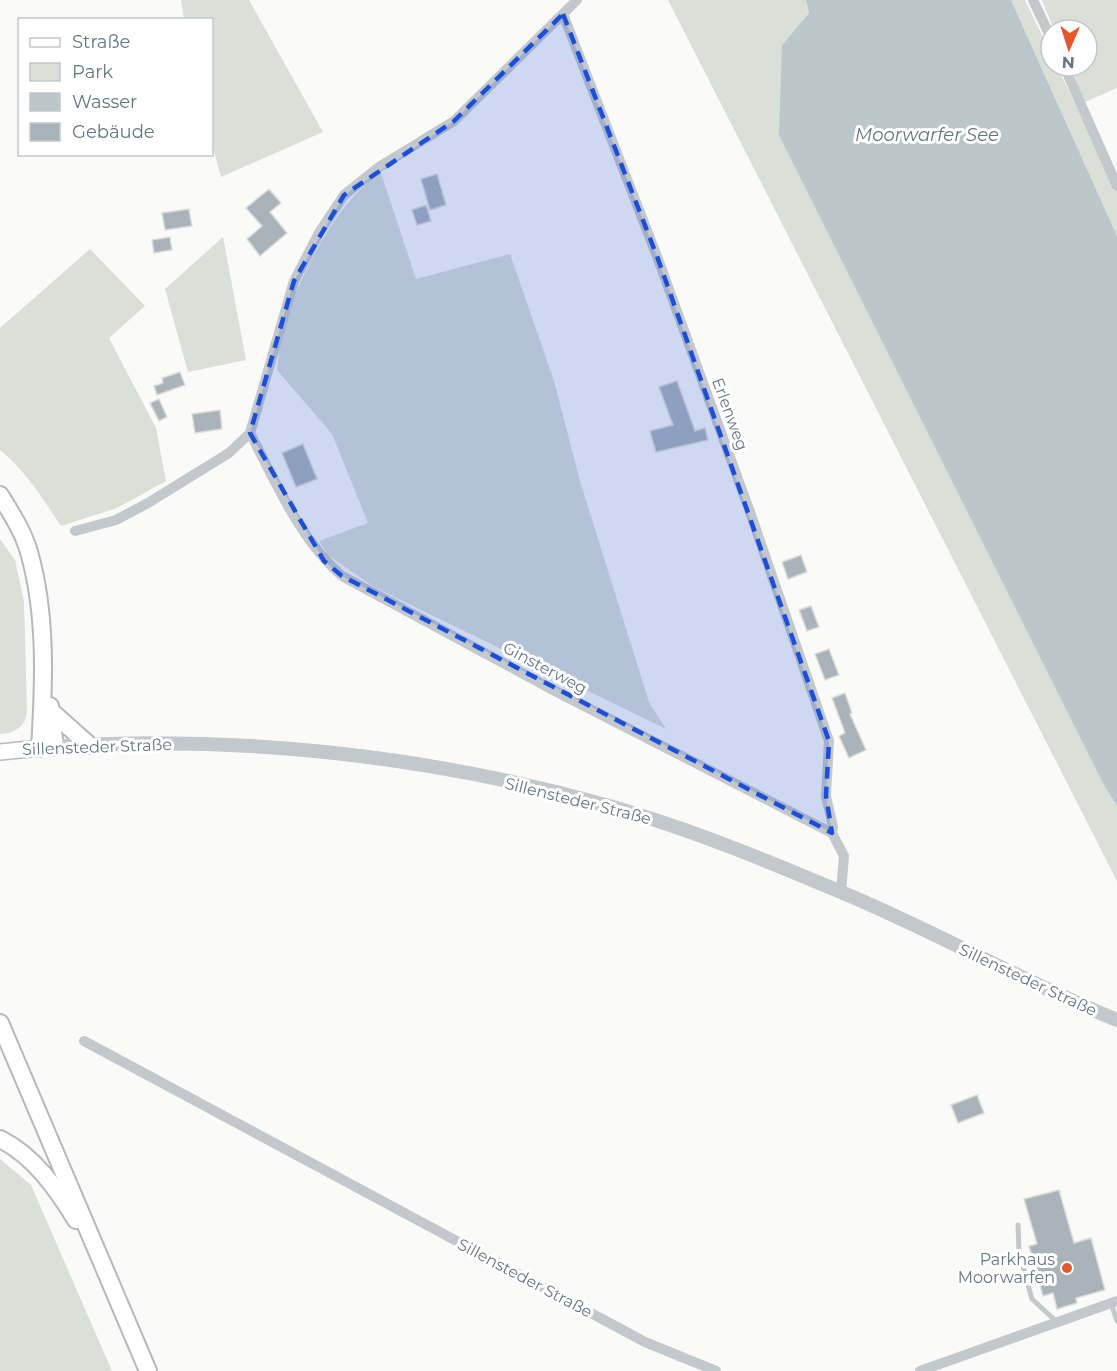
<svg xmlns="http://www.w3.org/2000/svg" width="1117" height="1371" font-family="Montserrat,sans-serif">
	<rect width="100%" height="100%" fill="#fafaf8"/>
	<path fill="#dadfd7" d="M181 0H249L323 132 221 177 212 144V20L184 19Z
		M668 0H806L809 13 782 45 1105 787 1117 806V881Z
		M1011 0H1025L1051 54V66H1057L1117 191V236Z
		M1042 0H1117V88L1085 102 1070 66H1087V30H1054Z
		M381 173 416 279 510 254 554 381 580 481 649 702 666 729 374 587 328 555 319 541 368 523 332 434 277 370C279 358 279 345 282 333 295 284 337 199 381 173Z
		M223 237 246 360 188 372 165 289Z
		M90 249 145 306 109 338 156 428 166 481 117 508 61 526C43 499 25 470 0 450V328Z
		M0 539 15 560 24 602 27 712C25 727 15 733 0 734Z
		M0 1159 31 1185 112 1371H0Z"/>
	<path fill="#bbc7cb" d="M806 0H1011L1117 236V806L1105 787 779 135 782 45 809 13Z"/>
	<path fill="#aab3b9" stroke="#dcdcda" stroke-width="1.5" d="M437 174 446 205 430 210 421 179Z
		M269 189 281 203 270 212 287 233 260 256 247 239 262 226 246 208Z
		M426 205 431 221 417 225 412 210Z
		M189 209 192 226 165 230 162 213Z
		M170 237 172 250 154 253 152 240Z
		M180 372 185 385 157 395 154 386 163 383 162 378Z
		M677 381 695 431 705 428 708 440 656 452 650 431 673 425 659 387Z
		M159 399 167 417 159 421 150 403Z
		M220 410 222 429 195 433 192 414Z
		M303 444 317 479 296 487 282 453Z
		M801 555 807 572 788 579 782 562Z
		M811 606 819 627 807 631 799 610Z
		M829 649 839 675 825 680 815 654Z
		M845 693 852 713 850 714 866 750 849 758 839 736 845 733 832 698Z
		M977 1095 984 1113 958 1123 951 1105Z
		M1059 1190 1074 1243 1091 1238 1105 1290 1076 1298 1077 1303 1057 1309 1053 1293 1043 1296 1029 1246 1037 1244 1024 1199Z"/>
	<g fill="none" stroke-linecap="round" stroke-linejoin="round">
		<g stroke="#b3babf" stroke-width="18">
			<path id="secondary" d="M0 752 40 748"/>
		</g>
		<g stroke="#b4b9bd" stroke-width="20">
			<path id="trunk" d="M0 495C11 513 23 531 29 552 47 615 44 683 40 748
				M50 706 55 747
				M52 712 89 745
				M0 1023 148 1371
				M0 1139C34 1156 57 1189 76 1220"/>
		</g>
		<path stroke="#c3c8cc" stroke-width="5" d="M1018 1225 1019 1252 1032 1299 1057 1322
			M1111 1303 1117 1321"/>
		<path stroke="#c3c8cc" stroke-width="10" d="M1033 0 1051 38
			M563 14 658 259 750 512 829 741 826 796 833 827 832 833
			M1064 66 1117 186
			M250 433C275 481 300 540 342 576L553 690 832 833 844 856 841 892
			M75 531 116 520 148 503 229 453 250 433 294 281 320 231 344 195 379 167 454 121 577 0
			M84 1041 645 1342 716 1371
			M920 1371 1117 1301"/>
		<path stroke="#c3c8cc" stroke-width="14" d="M46 747C234 734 427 755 609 806 688 828 765 860 841 892 935 931 1023 982 1117 1020"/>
		<use href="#secondary" stroke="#fff" stroke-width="15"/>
		<use href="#trunk" stroke="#fff" stroke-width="16"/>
	</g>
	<path fill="#1d4ed8" fill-opacity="0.2" stroke="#1d4ed8" stroke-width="4.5" stroke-dasharray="12 8" stroke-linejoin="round" d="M563 14 658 259 829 741 826 796 832 833 342 576 324 561 250 433 294 281 344 195 454 121Z"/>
	<circle fill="#e4572e" stroke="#fff" stroke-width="2" cx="1067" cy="1268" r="6"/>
	<g text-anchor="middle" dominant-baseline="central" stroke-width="6" stroke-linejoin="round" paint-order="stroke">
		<g font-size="16" fill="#657683" stroke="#fff">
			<text transform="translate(730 414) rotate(70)">Erlenweg</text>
			<text transform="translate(545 668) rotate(28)">Ginsterweg</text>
			<text transform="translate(97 747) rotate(-2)">Sillensteder Straße</text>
			<text transform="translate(578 801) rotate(14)">Sillensteder Straße</text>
			<text transform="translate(1028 980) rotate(25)">Sillensteder Straße</text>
			<text transform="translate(525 1278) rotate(28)">Sillensteder Straße</text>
		</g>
		<g font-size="16" fill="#657683" stroke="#fff" text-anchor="end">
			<text x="1055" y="1259">Parkhaus<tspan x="1055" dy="18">Moorwarfen</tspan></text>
		</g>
		<g font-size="18" font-style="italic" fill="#60757c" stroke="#fff">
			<text x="927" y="135">Moorwarfer See</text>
		</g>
	</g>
	<rect x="18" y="18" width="195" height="138" fill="#ffffff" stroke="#c1c8cd" stroke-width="1.5"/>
	<rect x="30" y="38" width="30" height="9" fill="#ffffff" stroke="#c1c8cd" stroke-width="1.5"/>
	<text x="72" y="48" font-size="18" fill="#657683">Straße</text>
	<rect x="30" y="63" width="30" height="18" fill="#dadfd7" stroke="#c1c8cd" stroke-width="1.5"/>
	<text x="72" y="78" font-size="18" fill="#657683">Park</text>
	<rect x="30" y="93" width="30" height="18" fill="#bbc7cb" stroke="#c1c8cd" stroke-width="1.5"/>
	<text x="72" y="108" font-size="18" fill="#657683">Wasser</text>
	<rect x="30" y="123" width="30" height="18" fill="#aab3b9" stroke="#c1c8cd" stroke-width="1.5"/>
	<text x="72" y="138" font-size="18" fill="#657683">Gebäude</text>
	<g transform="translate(1069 48) rotate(183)"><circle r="28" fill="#ffffff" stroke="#c1c8cd" stroke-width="1.5"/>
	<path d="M0-4.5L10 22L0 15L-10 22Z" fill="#e4572e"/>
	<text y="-9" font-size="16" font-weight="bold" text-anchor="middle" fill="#657683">N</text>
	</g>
</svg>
